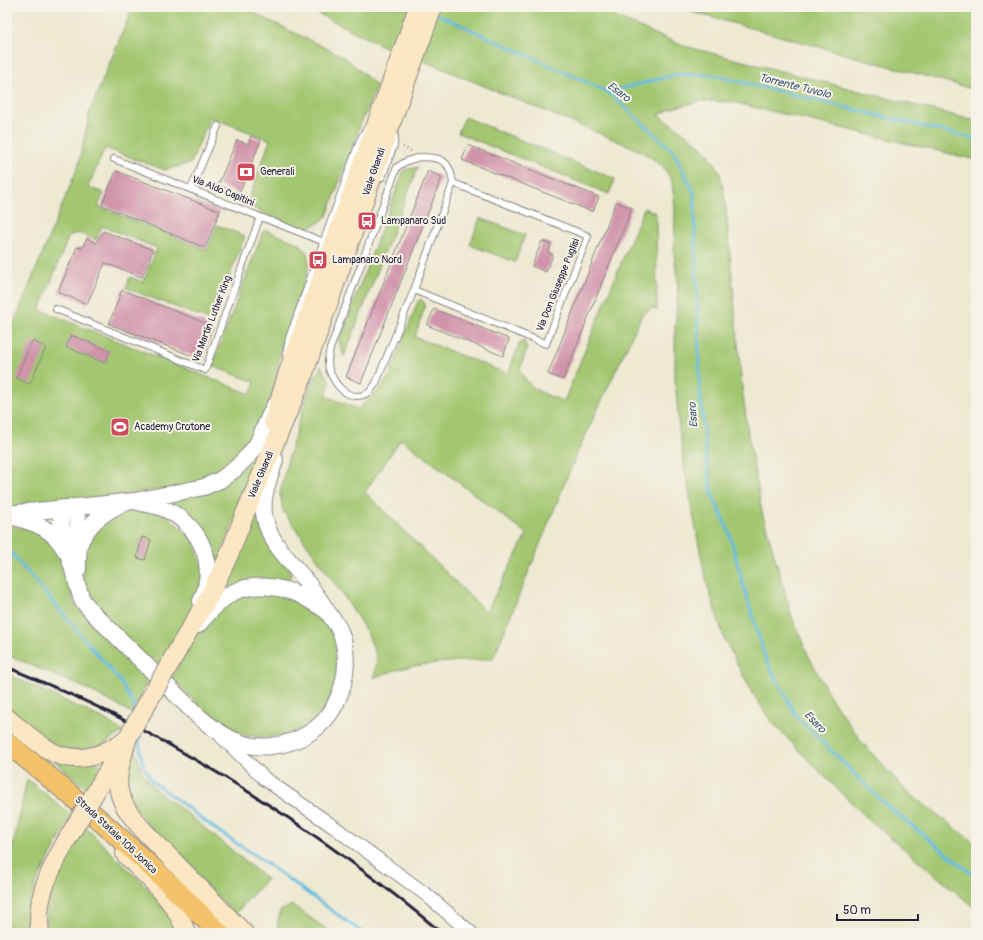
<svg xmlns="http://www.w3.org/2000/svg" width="983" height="940" font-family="Pangolin,sans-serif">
	<rect width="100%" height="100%" fill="#f7f3e8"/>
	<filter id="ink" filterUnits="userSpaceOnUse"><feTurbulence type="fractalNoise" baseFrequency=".025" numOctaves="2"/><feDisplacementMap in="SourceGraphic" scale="8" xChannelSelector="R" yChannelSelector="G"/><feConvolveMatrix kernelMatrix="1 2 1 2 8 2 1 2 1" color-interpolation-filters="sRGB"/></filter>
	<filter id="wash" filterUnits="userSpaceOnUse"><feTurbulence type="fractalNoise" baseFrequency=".012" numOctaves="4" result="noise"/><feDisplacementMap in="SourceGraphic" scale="16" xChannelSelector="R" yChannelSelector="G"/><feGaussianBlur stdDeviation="0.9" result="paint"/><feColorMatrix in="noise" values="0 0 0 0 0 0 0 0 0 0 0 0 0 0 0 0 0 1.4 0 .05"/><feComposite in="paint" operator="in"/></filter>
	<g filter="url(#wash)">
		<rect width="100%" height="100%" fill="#eee9d1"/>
		<path fill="#a3c771" stroke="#627456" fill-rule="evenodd" d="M132 7H242L346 58 377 86 361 123 327 216C322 221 316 226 309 227 295 229 261 211 247 205L270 140 210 117 191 163 165 170 105 148 88 187 104 193 98 206 207 250 217 225 245 236 212 321 126 288 130 277 143 282 157 248 102 226 96 240C87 236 76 229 68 238L40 310 250 394 255 382 212 366 263 232 266 230 300 244 307 253 309 264 306 277 281 349 274 389 268 409 251 445 223 473 186 486 7 510V340L79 164 90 111 132 9Z
			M305 7H592L684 46 976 121V160L732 102 701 101 673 108 658 115C681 131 710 146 720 174 722 182 723 191 725 199L742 387 749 440 762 512 793 620 809 657 831 698 861 741 905 790 976 844V909L866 817 811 763 769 719 749 687 724 638 709 591 703 567 685 471 679 429 675 378V329L678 284 674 254 675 208 672 182 665 169 649 156 632 147 426 62 389 49Z
			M678 7H976V90L692 12Z
			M465 117 615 179 609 194 458 133Z
			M418 167 344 357 339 340 404 170Z
			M644 208 656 213 657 311 653 308 642 315 578 451 493 659C455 662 408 662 374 678L377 658 368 634 343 595 283 511 280 493 288 459 308 391 321 366 330 381 326 396 358 409 379 390 389 377 418 301 421 299 424 302 425 306 415 337 508 374 519 344 524 341 527 348 520 370C530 391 544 394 564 401ZM401 439 527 534 486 612 365 492Z
			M480 218 525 235 515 262 470 245Z
			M254 459V463L251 473 220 559 215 561 212 556 163 501Z
			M258 496 291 574 290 578 283 582 227 587 224 584Z
			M129 509H149L166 515 192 537 204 571 197 602 158 670 94 607 83 582V552L95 531 116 513Z
			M7 525 35 531 56 547 70 585 74 603 148 681 132 713 85 688 7 655Z
			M274 589 326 617 339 647 338 681 324 710 315 719 305 727 286 735 270 737 247 736 231 730 207 714 172 678 193 637 229 599Z
			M7 674 106 720 123 732 93 751 61 749 7 712Z
			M134 743 138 759 143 774 158 792 184 811 267 879 235 914 158 838 129 799 123 777Z
			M50 757 99 763 101 765 88 790Z
			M27 779 72 815 36 884 31 902 30 933H7V876Z
			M85 827 166 906 181 933H46L48 892 62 862Z
			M292 905 332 933H283L277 926 280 911Z"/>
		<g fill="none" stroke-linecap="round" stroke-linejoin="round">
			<path stroke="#62bce0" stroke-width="3" d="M437 14 608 92 674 152 694 193 700 390 706 456 712 494 729 532 742 581 766 660 797 717 885 804 976 877
				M608 92 679 74 712 75 976 139
				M7 548 120 681 136 710
				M141 729 139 744 144 767 152 781 218 831 259 858 363 933"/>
		</g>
		<g id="blocks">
			<path fill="#d093aa" d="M251 136 261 140 239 194 218 185 237 140 248 144Z
				M468 145 599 197 593 212 462 160Z
				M116 171 220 211 205 248 102 205Z
				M428 171 442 177 361 383 346 377Z
				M616 202 632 208 563 380 548 374Z
				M103 231 153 250 142 277 105 263 87 304 58 292 77 247 82 248 87 238 96 243Z
				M542 241 551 244 548 253 553 255 546 272 532 266Z
				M122 290 213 326 201 359 109 324Z
				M434 309 509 339 503 356 427 325Z
				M71 335 110 351 105 363 66 347Z
				M32 341 46 347 30 384 16 378Z
				M142 537 151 540 145 560 137 558Z"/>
		</g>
	</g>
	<g filter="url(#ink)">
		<use href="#blocks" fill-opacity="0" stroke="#888686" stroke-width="1"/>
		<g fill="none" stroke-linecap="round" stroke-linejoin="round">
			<g stroke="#888686" stroke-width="8">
				<path id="service" d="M420 157C442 157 450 160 453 183L414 290 376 383C374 386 371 391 368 393 354 401 341 392 334 380 331 375 328 368 328 362 328 358 329 353 330 349L397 167 407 161Z
					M114 159 324 242
					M382 177 394 145 395 137
					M191 189 218 126
					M414 290 546 344 588 236 453 183
					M56 309 205 370 260 217
					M286 355 289 338 360 140 367 128"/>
			</g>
			<g stroke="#888686" stroke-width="15">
				<path id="minor" d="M221 736 265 779 334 827 428 896 471 933"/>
			</g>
			<g stroke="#888686" stroke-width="18">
				<path id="tertiary" d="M138 502C147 505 157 505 165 509 201 526 218 564 201 601
					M74 508C81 521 78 553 78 569
					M64 509 61 515V523L64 540 82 600 93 613 198 716C219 734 243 750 272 746 298 743 323 729 335 705 347 681 350 654 339 629 336 623 331 617 327 611 318 597 308 583 297 570 284 555 269 539 265 519 260 499 269 479 275 460
					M7 514 135 501 204 487 220 480 235 469 248 456 257 444 274 406
					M14 517C37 523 53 529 65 550
					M79 545C87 525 101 514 119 505
					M198 625C208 613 220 599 234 592 253 583 278 586 297 594 306 597 315 604 324 609"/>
			</g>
			<g stroke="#888686" stroke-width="20">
				<path id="secondary" d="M273 422 287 375 418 7
					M181 644 209 597 229 555 246 511 302 379 399 101 433 7
					M7 718C22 730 37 744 54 753 80 765 108 754 128 737
					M128 737C115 782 110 794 144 831L244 933
					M96 791 117 755
					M125 854C147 878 177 900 186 933
					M40 933C35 898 49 873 65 843"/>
			</g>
			<g stroke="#888686" stroke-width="22">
				<path id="primary" d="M7 743C82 802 153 866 219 933"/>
			</g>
			<path stroke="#888686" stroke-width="2" stroke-dasharray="1 3" stroke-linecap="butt" d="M403 147 411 151"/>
			<use href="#service" stroke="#fff" stroke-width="6"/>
			<use href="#minor" stroke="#fff" stroke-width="13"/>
			<use href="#tertiary" stroke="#fff" stroke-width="16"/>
			<use href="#secondary" stroke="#fbe7c3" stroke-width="18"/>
			<use href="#primary" stroke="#f4c26a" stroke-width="20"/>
			<path stroke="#22223b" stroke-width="3" d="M7 667C45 683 84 699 120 718 235 778 343 850 442 933"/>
			<g stroke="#888686" stroke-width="20" stroke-linecap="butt">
				<path id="secondary-bridge" d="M128 737 181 644
					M65 843 96 791"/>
			</g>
			<use href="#secondary-bridge" stroke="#fbe7c3" stroke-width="18"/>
		</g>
	</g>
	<defs>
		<g id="bank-square" transform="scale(1)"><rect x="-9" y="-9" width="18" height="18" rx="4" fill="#d1495b" stroke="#f7f3e8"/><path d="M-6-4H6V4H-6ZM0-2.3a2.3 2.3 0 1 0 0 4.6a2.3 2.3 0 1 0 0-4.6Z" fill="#fff"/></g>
		<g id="bus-square" transform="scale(1)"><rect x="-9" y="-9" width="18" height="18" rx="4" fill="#d1495b" stroke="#f7f3e8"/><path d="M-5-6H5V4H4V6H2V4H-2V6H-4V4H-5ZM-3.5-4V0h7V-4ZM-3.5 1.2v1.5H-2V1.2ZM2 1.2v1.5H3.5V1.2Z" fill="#fff"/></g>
		<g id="stadium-square" transform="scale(1)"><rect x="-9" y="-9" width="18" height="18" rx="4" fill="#d1495b" stroke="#f7f3e8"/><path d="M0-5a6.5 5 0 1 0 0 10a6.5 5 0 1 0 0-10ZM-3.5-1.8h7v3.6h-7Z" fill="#fff"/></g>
	</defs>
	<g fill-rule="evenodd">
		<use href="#bank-square" x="246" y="172"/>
		<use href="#bus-square" x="367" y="221"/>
		<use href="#bus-square" x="318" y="260"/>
		<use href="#stadium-square" x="120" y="427"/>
	</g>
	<g text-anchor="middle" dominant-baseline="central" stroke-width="4" stroke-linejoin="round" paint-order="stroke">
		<g font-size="10" fill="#22223b" stroke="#f7f3e8" text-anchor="start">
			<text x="260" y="172">Generali</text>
			<text x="381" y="221">Lampanaro Sud</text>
			<text x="332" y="260">Lampanaro Nord</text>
			<text x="134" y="427">Academy Crotone</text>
		</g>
		<g font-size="10" fill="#22223b" stroke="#f7f3e8">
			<text transform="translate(374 172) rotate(-71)">Viale Ghandi</text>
			<text transform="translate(223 191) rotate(22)">Via Aldo Capitini</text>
			<text transform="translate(558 285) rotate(-68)">Via Don Giuseppe Puglisi</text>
			<text transform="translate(212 319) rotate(-69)">Via Martin Luther King</text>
			<text transform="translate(261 475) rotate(-67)">Viale Ghandi</text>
			<text transform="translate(116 835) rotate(43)">Strada Statale 106 Jonica</text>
		</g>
		<g font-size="11" font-style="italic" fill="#385875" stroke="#f7f3e8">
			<text transform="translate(795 86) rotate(14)">Torrente Tuvolo</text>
			<text transform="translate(619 92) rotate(37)">Esaro</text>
			<text transform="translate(693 415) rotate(-95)">Esaro</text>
			<text transform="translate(815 722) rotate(46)">Esaro</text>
		</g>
	</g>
	<rect width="983" height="940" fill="none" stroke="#f7f3e8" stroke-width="24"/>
	<path d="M837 914v6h81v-6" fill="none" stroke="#22223b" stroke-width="2"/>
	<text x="843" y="914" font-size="12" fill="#22223b" stroke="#f7f3e8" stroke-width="3" paint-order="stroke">50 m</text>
</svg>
